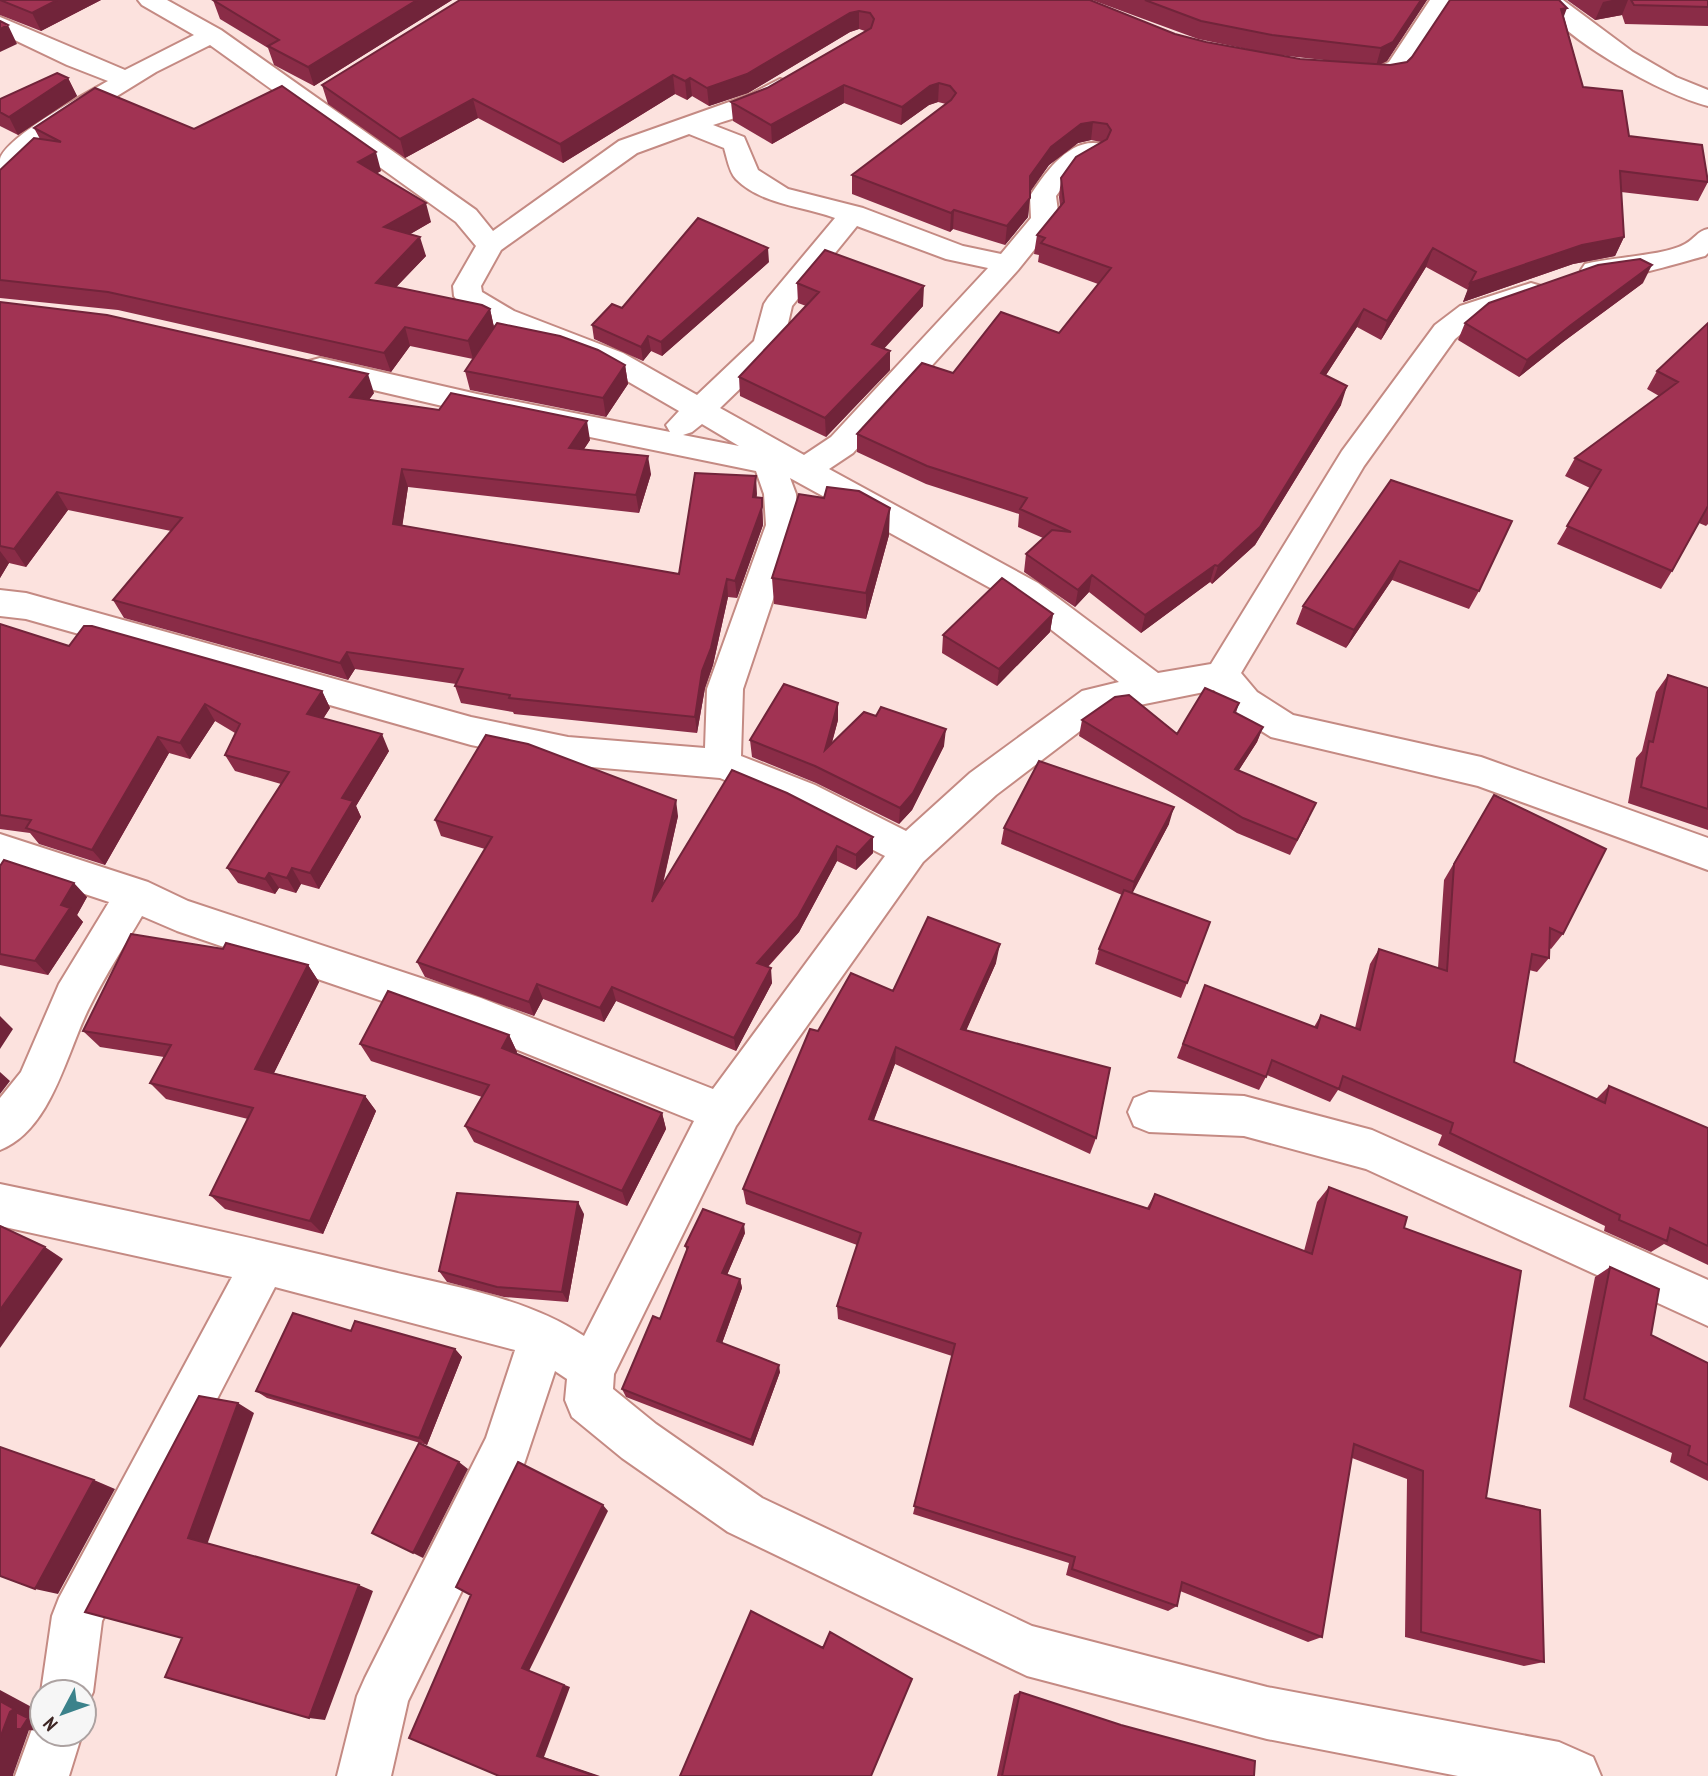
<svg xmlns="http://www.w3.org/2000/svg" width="1708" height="1776" font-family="'PT Sans Narrow',sans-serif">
	<rect width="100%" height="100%" fill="#fce2de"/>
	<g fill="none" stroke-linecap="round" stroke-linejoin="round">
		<g stroke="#c48a83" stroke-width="4">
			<path id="street" d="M138 0H167L221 30 476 210 493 231 619 141 749 95 780 79 789 82 793 87C777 109 737 116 713 125L744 137 758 170 788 189 863 208 963 246 1001 254 1031 218 1030 196C1045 173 1070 136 1102 144L1106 150 1102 156 1072 174 1056 196 1059 219 1018 270 853 453 829 469 1038 583 1158 673 1211 664 1342 451 1435 325 1460 306 1531 283 1541 286 1545 292 1541 298 1480 318 1455 339 1364 466 1241 673 1257 692 1293 715 1481 757 1708 838V870L1478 786 1271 737 1231 712 1214 690 1105 712 996 795 923 862 736 1126 614 1374 613 1389 656 1424 762 1498 1032 1626 1267 1687 1559 1742 1593 1757 1601 1776H1458L1267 1739 1027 1676 728 1532 622 1458 572 1417 565 1400 567 1379 555 1371 524 1464 408 1701 391 1776H337L357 1696 365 1678 486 1438 515 1350 275 1287 102 1621 93 1692 85 1710 84 1692H42V1694L41 1692 52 1616 59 1598 232 1277 0 1226V1184C130 1211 260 1239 389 1271 455 1287 527 1298 584 1336L694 1121 473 1032 177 931 142 916C125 945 106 974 91 1004 67 1049 53 1129 0 1150V1098L21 1072 59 984 109 902 0 866V834L148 882 188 901 481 998 713 1089 885 856 789 807 720 778 568 765 471 745 26 619 0 616V590L26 593 471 717 568 737 705 748 707 689 766 525 764 494 756 471 477 414 309 375 305 368 309 361 320 358 477 394 670 432 666 425 679 411 603 367 494 325 458 302 454 296 453 286 476 246 456 222 210 45 156 72 49 138 27 158 9 185 0 187C0 179 0 167 0 159 7 136 85 94 108 81L67 65 0 33V17L125 70 194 35 142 5ZM689 134 724 148C727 157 729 172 736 179 762 205 803 206 835 218L768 298 764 304 754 341 697 395 623 353 514 311 482 292 481 286 501 250 637 153ZM857 226 946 259 988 268 831 437 804 455 720 408 778 352 783 345 792 306ZM702 424 739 446 683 435 692 432ZM790 478 1014 601 1119 682 1082 691 970 773 906 831 815 785 741 756 743 689 798 525 796 494Z
				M1430 0H1454L1415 56 1409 71 1378 82 1345 79 1342 74 1345 69 1378 67 1389 62Z
				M1708 229V253L1705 256C1674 264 1615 284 1585 276L1581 270 1585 264C1611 257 1664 256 1685 244 1695 239 1697 231 1708 229Z
				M1149 1092 1244 1096 1372 1130 1708 1280V1326L1366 1169 1244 1136 1149 1132 1134 1126 1128 1112 1134 1098Z
				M42 1713V1734H82L69 1776H15L37 1715Z"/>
		</g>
		<g stroke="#c48a83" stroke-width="4">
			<path id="secondary" d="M1537 0H1563L1633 52 1676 77 1708 90V106C1661 94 1565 40 1537 0Z"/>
		</g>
		<use href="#street" fill="#fff" fill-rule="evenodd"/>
		<use href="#secondary" fill="#fff" fill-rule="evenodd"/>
	</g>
	<path fill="#8a2c47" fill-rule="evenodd" d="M0 0H101L41 31 0 15Z
		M213 0H452L314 86 274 65 268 48 220 19Z
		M460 0H1090L1175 34 1206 42 1256 51 1198 39 1092 0H1427L1387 61 1379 65H1390L1407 62 1564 17 1583 87 1629 136 1708 182 1698 201 1621 192 1624 237 1615 256 1573 264 1463 302 1468 290 1426 267 1381 340 1357 327 1326 375 1341 405 1255 545 1212 584 1210 582 1141 633 1089 592 1075 607 1024 572 1026 554 1043 538 1018 527 1019 514 926 484 857 452V434L953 373 1059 333 1098 284 1038 262 1039 255 1034 254 1037 235 1060 207 1059 197 1061 178 1101 142 1091 140 1078 143 1049 165 1030 191 1028 217 1005 245 953 229 950 232 852 194V175L946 104 938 102 929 105 901 125 844 103 772 144 733 121 731 102 767 88 865 31 859 29 850 32 748 93 709 106 692 96 687 100 675 94 563 163 478 118 405 158 328 104 322 85ZM1272 54 1287 56 1333 61 1300 59Z
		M1567 0H1708V26L1625 24 1622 15 1595 20Z
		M68 78 77 96 18 135 0 126V99Z
		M34 128 194 129 381 171 377 173 431 222 410 234 426 256 396 287 490 309 494 327 625 365 628 384 606 417 470 390 465 371 473 359 410 346 391 372 118 310 0 298V170L40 139Z
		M769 262 662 356 651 351 643 361 594 339 592 325 622 308Z
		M797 283 923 306 884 348 890 370 826 437 740 396 739 377 806 306 798 303Z
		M1643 283 1563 342 1519 377 1458 340 1465 323Z
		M0 303 374 393 369 400 590 440 584 449 651 474 639 513 408 487 402 526 679 574 757 494 756 497 762 498 763 525 737 598 728 597 713 665 705 688 697 733 514 714 513 712 461 703 455 686 456 684 355 669 348 680 124 618 113 600 171 531 68 510 26 567 9 563 0 578Z
		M1708 323V524L1706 526 1699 523 1672 571 1661 589 1557 544 1590 488 1565 476 1575 458 1659 396 1647 389 1657 371Z
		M1391 480 1479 591 1469 609 1392 580 1346 648 1296 624 1303 606Z
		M889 535 866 619 774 604 772 578Z
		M1053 614 1050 632 997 686 942 653 943 635Z
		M0 624 69 646 322 691 330 708 323 719 389 751 356 806 361 817 319 889 301 884 296 893 279 888 275 894 238 883 227 868 281 784 235 771 225 755 235 733 215 721 190 759 169 753 105 865 39 844 30 833 0 829Z
		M1668 675 1708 688V830L1628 803 1636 758 1642 751 1656 692Z
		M1239 703 1236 713 1263 727 1257 742 1239 770 1309 819 1290 855 1237 833 1079 736 1082 720 1177 734Z
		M838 720 832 743 944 746 912 810 899 824 816 783 752 757 750 740Z
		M1494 795 1563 934 1551 949 1549 948V958L1537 972 1529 970 1514 1062 1596 1099 1609 1086 1708 1128V1265L1664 1244 1651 1252 1604 1231 1605 1226 1438 1145 1442 1135 1338 1090 1330 1102 1267 1075 1259 1090 1177 1058 1205 985 1314 1027 1321 1015 1355 1028 1370 964 1379 949 1438 968 1444 880Z
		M678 816 663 884 873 837V853L856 870 837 861 799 932 768 967 772 983 736 1051 616 1001 604 1022 543 999 534 1016 425 977 417 962 485 849 441 836 435 820Z
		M1169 824 1132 893 1187 983 1181 998 1095 964 1099 949 1122 895 1001 844 1004 828Z
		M0 866 87 897 77 915 83 922 48 975 0 965Z
		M996 963 966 1030 1096 1138 1090 1154 895 1064 874 1120 1147 1208 1155 1194 1304 1251 1317 1202 1329 1187 1404 1228 1486 1498 1544 1662 1524 1666 1405 1637 1407 1479 1352 1458 1322 1637 1308 1642 1180 1591 1177 1606 1168 1611 1066 1575 1069 1563 913 1514 952 1356 838 1319 837 1306 857 1245 746 1204 743 1189 818 1031 893 991Z
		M308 965 319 982 274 1073 365 1096 376 1111 323 1234 225 1209 210 1195 248 1119 166 1099 150 1083 164 1057 100 1047 83 1031Z
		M509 1035 517 1052 516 1054 662 1113 666 1129 627 1206 474 1142 465 1126 482 1097 371 1061 360 1044Z
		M584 1214 568 1302 504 1297 447 1282 439 1271Z
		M745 1233 727 1275 740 1279 742 1288 722 1343 780 1372 753 1446 626 1397 622 1389 660 1319 687 1251 685 1246Z
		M1610 1267 1651 1335 1708 1363V1481L1670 1462 1672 1453 1569 1407 1595 1277Z
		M351 1331 455 1349 462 1357 427 1445 267 1398 256 1391Z
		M1020 1692 1254 1776H997L1014 1695Z"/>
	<path fill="#71243a" d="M57 0H101L41 31 32 13Z
		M417 0H452L314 86 308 67Z
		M1421 0H1427L1387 61 1376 66 1381 48Z
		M1612 0H1628L1622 15 1595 20 1603 2Z
		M1567 8 1560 27 1561 9Z
		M859 11V29L850 32 748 93 709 106 707 88 850 13Z
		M8 25 17 44 0 52V29Z
		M673 75 675 94 563 163 560 144Z
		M68 78 77 96 18 135 9 117Z
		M690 78 692 96 687 100 685 81Z
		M939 83 938 102 929 105 901 125 902 107 930 86Z
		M844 85V103L772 144 771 125Z
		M473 99 478 118 405 158 400 139Z
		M1093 122 1091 140 1078 143 1049 165 1028 195 1030 176 1051 147 1081 124Z
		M376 152 381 171 364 181 358 162Z
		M1030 198 1028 217 1005 245 1007 226Z
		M426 203 431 222 390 246 384 227Z
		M954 210 953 229 950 232 951 213Z
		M420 237 426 256 382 302 376 283Z
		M1624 237 1615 256 1573 264 1463 302 1470 283 1582 245Z
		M768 248 769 262 662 356 661 342Z
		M1433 248 1426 267 1381 340 1387 321Z
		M1652 265 1643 283 1563 342 1519 377 1527 360 1571 325Z
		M924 286 923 306 871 363 872 344Z
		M490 309 494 328 473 359 468 341Z
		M1364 309 1357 327 1315 392 1321 373Z
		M405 327 410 346 391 372 384 353Z
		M648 336 651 351 643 361 641 347Z
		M890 351V370L826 437 825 418Z
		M625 365 628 384 606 417 603 398Z
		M368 374 374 393 356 416 350 397Z
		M1347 386 1341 405 1255 545 1212 584 1218 566Z
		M587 421 590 440 573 466 569 448Z
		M648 456 651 474 639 513 636 495Z
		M402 469 408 487 400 542 393 524Z
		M756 476 757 494 754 515 753 497Z
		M57 492 68 510 26 567 14 549Z
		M762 507 763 525 737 598 735 581Z
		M890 508 889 535 866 619V593Z
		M0 551 9 563 0 578Z
		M1400 561 1392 580 1346 648 1354 630Z
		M1215 565 1210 582 1141 633 1145 615Z
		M1092 575 1089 592 1075 607 1078 590Z
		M727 579 728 597 713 665 705 688 697 733 695 717 702 671Z
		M1053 614 1050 632 997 686 999 669Z
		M347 652 355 669 348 680 340 663Z
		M322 691 330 708 315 731 307 714Z
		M838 703V720L825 767V750Z
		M205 704 215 721 190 759 180 743Z
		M1263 727 1257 742 1230 784 1235 769Z
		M946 729 944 746 912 810 899 824 900 808Z
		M382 734 389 751 356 806 361 817 319 889 310 873 342 798Z
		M158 737 169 753 105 865 92 850Z
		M676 800 678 816 655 917 652 902Z
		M1174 807 1169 824 1130 898 1134 882Z
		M873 837V853L856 870V855Z
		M837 846V861L799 932 758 977 757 963Z
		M292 868 301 884 296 893 287 878Z
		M269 873 279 888 275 894 265 879Z
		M74 883 87 897 77 915 83 922 48 975 35 961 61 905Z
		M1000 944 996 963 959 1047 961 1029Z
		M308 965 319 982 268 1085 255 1069Z
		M771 968 772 983 736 1051 734 1038Z
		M537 984 543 999 534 1016 529 1002Z
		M612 987 616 1001 604 1022 600 1008Z
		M0 1016 13 1029 0 1049Z
		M509 1035 517 1052 510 1066 502 1048Z
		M896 1047 895 1064 868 1135 869 1119Z
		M0 1072 10 1081 0 1094Z
		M365 1096 376 1111 323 1234 310 1221Z
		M662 1113 666 1129 627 1206 622 1191Z
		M578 1202 584 1214 568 1302 562 1292Z
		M744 1224 745 1233 724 1282 722 1273Z
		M45 1247 63 1259 0 1348V1310Z
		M740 1279 742 1288 720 1349 717 1341Z
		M455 1349 462 1357 427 1445 419 1438Z
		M779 1365 780 1372 753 1446 751 1440Z
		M238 1403 254 1413 207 1545 188 1538Z
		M459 1462 468 1469 423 1558 413 1553Z
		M94 1480 115 1489 58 1594 35 1589Z
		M603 1505 608 1511 529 1671 570 1687 544 1757 600 1776H595L537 1756 522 1668Z
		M359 1585 373 1591 325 1720 309 1718Z
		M0 1690 39 1711 35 1714H42V1731L16 1729 29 1730 13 1775V1776H0Z"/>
	<path fill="#a13353" stroke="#71243a" stroke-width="2" d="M0 0H57L32 13Z
		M213 0H417L308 67 268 46 279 40Z
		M460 0H1090L1175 34 1206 42 1300 59 1390 65 1407 62 1412 57 1450 0H1559L1567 8 1561 9 1583 87 1622 91 1629 136 1702 145 1708 182 1620 171 1624 237 1582 245 1470 283 1476 272 1433 248 1387 321 1364 309 1321 373 1347 386 1260 527 1218 566 1215 565 1145 615 1092 575 1078 590 1026 554 1052 530 1071 532 1020 509 1027 498 927 466 857 434 922 363 953 373 1001 312 1059 333 1111 268 1041 243 1045 238 1037 235 1064 202 1061 178 1076 157 1107 139 1111 130 1107 124 1093 122 1081 124 1051 147 1030 176V198L1007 226 954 210 951 213 852 175 951 100 956 93 950 86 939 83 930 86 902 107 844 85 771 125 731 102 767 88 871 28 874 19 870 13 859 11 850 13 747 74 707 88 690 78 685 81 673 75 560 144 473 99 400 139 322 85Z
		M1145 0H1421L1393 42 1381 48 1272 35 1201 21Z
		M1631 0H1708V7L1634 5Z
		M0 21 8 25 0 29Z
		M57 73 68 78 9 117 0 112V99Z
		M282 86 376 152 358 162 426 203 384 227 420 237 376 283 482 305 490 309 468 341 405 327 384 353 108 292 0 280V170L34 138 61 142 34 128 95 88 194 129Z
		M698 218 768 248 661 342 648 336 641 347 592 325 612 304 622 308Z
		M825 250 924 286 872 344 890 351 825 418 739 377 819 292 797 283Z
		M1640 259 1652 265 1571 325 1527 360 1465 323 1489 303 1598 265Z
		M0 302 107 315 368 374 350 397 439 410 451 393 587 421 569 448 648 456 636 495 402 469 393 524 679 574 695 473 756 476 753 497 762 498V507L735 581 727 579 711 648 702 671 695 717 509 698 510 695 455 686 463 669 347 652 340 663 113 600 182 518 57 492 14 549 0 546Z
		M497 323 560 336 598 350 625 365 603 398 465 371Z
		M1708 323V506L1672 571 1567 526 1601 470 1575 458 1678 382 1657 371Z
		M1391 480 1512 521 1479 591 1400 561 1354 630 1303 606Z
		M827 487 859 491 890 508 866 593 772 578 799 494 824 498Z
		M1002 578 1053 614 999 669 943 635Z
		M0 624 69 646 84 626H92L322 691 307 714 382 734 342 798 353 801 310 873 292 868 287 878 269 873 265 879 227 868 289 772 225 755 240 724 205 704 180 743 158 737 92 850 26 828 31 820 0 815Z
		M1668 675 1708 688V809L1641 787 1649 741 1653 742Z
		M784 684 838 703 825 750 864 712 876 716 881 707 946 729 913 793 900 808 815 766 750 740Z
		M1205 688 1239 703 1234 712 1263 727 1235 769 1316 803 1297 840 1243 818 1082 720 1115 697 1129 695 1177 734Z
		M486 735 528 744 676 800 652 902 732 770 787 793 873 837 856 855 837 846 798 917 757 963 771 968 734 1038 612 987 600 1008 537 984 529 1002 417 962 492 837 435 820Z
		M1039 761 1174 807 1134 882 1004 828Z
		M1494 795 1606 849 1563 934 1550 928 1549 958 1532 954 1514 1062 1605 1103 1609 1086 1708 1128V1246L1670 1228 1667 1241 1619 1220 1620 1215 1450 1133 1453 1123 1343 1076 1339 1089 1272 1060 1266 1077 1183 1044 1205 985 1317 1028 1321 1015 1360 1030 1379 949 1447 971 1454 864Z
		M4 860 74 883 61 905 70 908 35 961 0 954V866Z
		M1124 890 1210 922 1187 983 1099 949Z
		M928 917 1000 944 961 1029 1110 1068 1096 1138 896 1047 869 1119 1149 1209 1155 1194 1312 1254 1329 1187 1407 1217 1404 1228 1521 1271 1486 1498 1540 1510 1544 1662 1421 1632 1423 1471 1354 1444 1322 1637 1182 1582 1177 1606 1072 1569 1075 1557 914 1506 955 1344 837 1306 861 1233 743 1189 810 1029 818 1031 851 973 893 991Z
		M131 934 223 949 226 943 308 965 255 1069 365 1096 310 1221 210 1195 253 1108 150 1083 171 1045 83 1031Z
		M388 991 509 1035 502 1048 662 1113 622 1191 465 1126 489 1085 360 1044Z
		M457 1193 578 1202 562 1292 497 1287 439 1271Z
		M703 1209 744 1224 722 1273 740 1279 717 1341 779 1365 751 1440 622 1389 653 1316 660 1319 688 1247 685 1246Z
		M0 1226 45 1247 0 1310Z
		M1610 1267 1659 1289 1651 1335 1708 1363V1465L1688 1455 1690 1446 1584 1399Z
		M293 1313 351 1331 355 1321 455 1349 419 1438 256 1391Z
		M199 1396 238 1403 188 1538 359 1585 309 1718 165 1677 182 1638 85 1612Z
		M419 1443 459 1462 413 1553 372 1533Z
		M0 1447 94 1480 35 1589 0 1576Z
		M518 1462 603 1505 522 1668 564 1685 537 1756 595 1776H499L409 1738 471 1595 456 1587Z
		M751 1611 823 1648 830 1632 912 1679 871 1776H680Z
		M1020 1692 1121 1725 1255 1761 1254 1776H1002Z
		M0 1701 14 1709 10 1712 0 1738Z
		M16 1712 28 1718 21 1729H16Z"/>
	<g transform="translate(63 1713) rotate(229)"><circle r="33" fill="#f6f6f6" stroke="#aca2a1" stroke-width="2"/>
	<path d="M0-5L12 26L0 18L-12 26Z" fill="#3b828b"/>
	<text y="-10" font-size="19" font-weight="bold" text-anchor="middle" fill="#3c2422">N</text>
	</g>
</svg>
